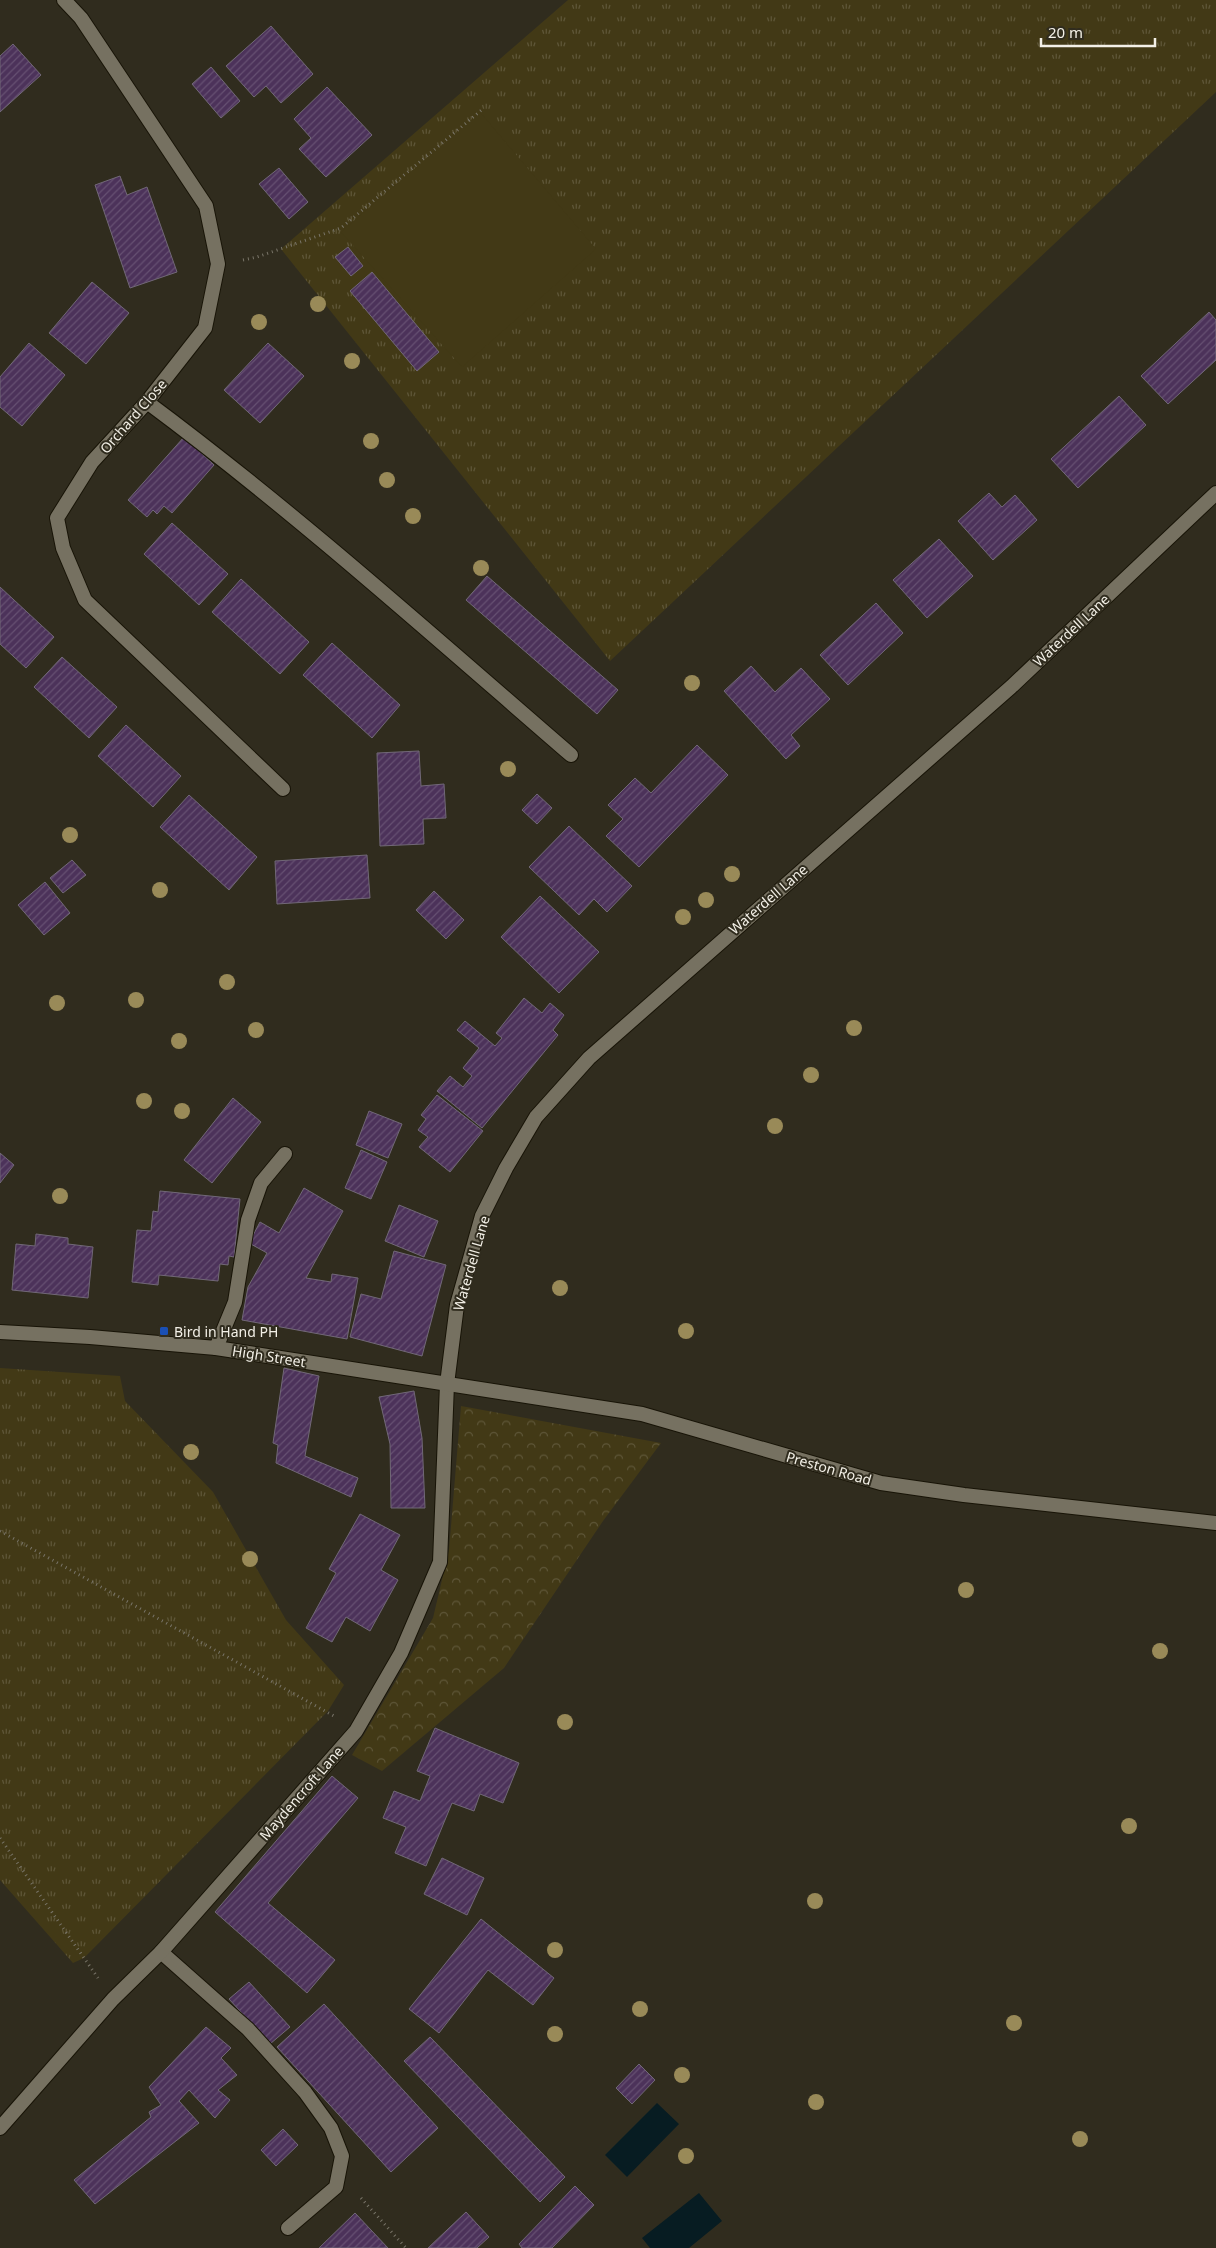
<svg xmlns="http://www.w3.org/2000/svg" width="1216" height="2248" font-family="'Noto Sans',sans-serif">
	<defs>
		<pattern id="forest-crowns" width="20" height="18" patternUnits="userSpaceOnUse" patternTransform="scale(1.25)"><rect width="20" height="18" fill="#423916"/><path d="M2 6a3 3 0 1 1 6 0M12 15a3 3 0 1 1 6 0" fill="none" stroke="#5e5638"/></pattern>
		<pattern id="park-tufts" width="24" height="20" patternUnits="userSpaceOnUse" patternTransform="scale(1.25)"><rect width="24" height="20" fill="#423916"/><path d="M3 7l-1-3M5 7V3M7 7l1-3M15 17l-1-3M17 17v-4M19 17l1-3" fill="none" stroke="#5e5638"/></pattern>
		<pattern id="building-hatch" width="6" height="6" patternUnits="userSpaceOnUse" patternTransform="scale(1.25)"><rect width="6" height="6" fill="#4c325a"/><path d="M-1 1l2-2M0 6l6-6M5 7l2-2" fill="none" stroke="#665072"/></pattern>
	</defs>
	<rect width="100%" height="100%" fill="#302c1e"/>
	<path fill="url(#forest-crowns)" d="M461 1406 661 1443 603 1521 504 1668 382 1771 352 1755 433 1618 449 1550Z"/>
	<path fill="url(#park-tufts)" d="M568 0H1216V92L610 661 281 249Z
		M0 1368 120 1376 125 1401 213 1492 286 1620 344 1685 328 1711 84 1958 73 1963 0 1880Z"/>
	<path fill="#423916" d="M480 112 596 249 462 367 341 232Z"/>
	<path fill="#071c22" d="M657 2103 679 2124 627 2177 605 2155Z
		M699 2193 722 2221 689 2248H650L642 2238Z"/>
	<path fill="url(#building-hatch)" stroke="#716877" d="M271 26 313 74 281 103 266 86 254 97 226 66Z
		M13 44 41 75 0 112V56Z
		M211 67 240 101 221 118 192 84Z
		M327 87 372 135 326 177 299 149 311 138 294 119Z
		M279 168 308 202 289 219 259 184Z
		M120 176 127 195 147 187 177 272 130 288 95 185Z
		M348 247 363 266 351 276 335 257Z
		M372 272 439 352 417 371 350 291Z
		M92 282 129 313 86 364 49 333Z
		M1209 312 1216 320V360L1168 404 1141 376Z
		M29 343 65 375 22 426 0 407V377Z
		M268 343 304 376 260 423 224 390Z
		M1119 396 1146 425 1078 488 1051 459Z
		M184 437 214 465 172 513 164 506 157 514 153 510 147 517 128 500Z
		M989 493 1002 507 1015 495 1037 520 993 560 958 521Z
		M172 523 228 574 199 605 144 554Z
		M939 539 973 576 927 618 893 580Z
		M487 576 618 690 597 714 466 600Z
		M241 579 309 642 280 674 212 612Z
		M0 587 54 637 26 668 0 644Z
		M876 603 903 633 848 685 820 655Z
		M332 643 400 705 372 738 303 675Z
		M62 657 117 707 89 738 34 687Z
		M751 666 775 692 801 668 830 699 791 735 800 746 786 759 724 691Z
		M126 725 181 776 153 807 98 756Z
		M697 745 728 775 639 867 606 836 623 819 608 805 635 778 651 793Z
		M419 751 421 786 444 784 446 818 423 819 424 844 380 846 377 753Z
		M537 794 552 808 537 824 522 810Z
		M189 795 257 857 229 890 160 827Z
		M569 826 632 886 607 912 594 899 579 915 529 867Z
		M367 855 370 898 277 904 275 861Z
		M72 860 86 875 63 893 50 878Z
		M45 882 70 913 44 935 18 905Z
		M434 891 464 920 446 939 416 910Z
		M540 896 599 952 559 993 501 937Z
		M524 998 542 1013 550 1003 564 1015 553 1030 558 1035 482 1128 437 1091 450 1076 463 1087 472 1076 463 1068 479 1048 457 1030 465 1021 495 1046 502 1038 496 1033Z
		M437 1095 483 1131 450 1172 419 1147 428 1137 418 1130 426 1119 421 1115Z
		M233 1098 261 1122 212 1183 184 1160Z
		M369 1111 402 1124 388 1158 356 1145Z
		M361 1150 387 1162 371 1199 345 1188Z
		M0 1153 14 1165 0 1183Z
		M304 1188 343 1211 306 1278 331 1282 332 1274 358 1278 347 1339 242 1320 248 1287 267 1253 249 1243 260 1222 279 1233Z
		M160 1191 240 1199 234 1257 229 1256 228 1265 220 1264 218 1281 159 1275 158 1285 132 1282 137 1230 151 1231 153 1211 158 1212Z
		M399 1205 438 1221 424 1257 385 1241Z
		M36 1234 68 1238V1244L93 1247 88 1298 12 1290 16 1244 35 1246Z
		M394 1251 446 1265 422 1356 350 1337 361 1294 381 1299Z
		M284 1368 319 1376 305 1456 358 1478 351 1497 276 1463 278 1445 273 1443Z
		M414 1391 422 1438 425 1508H391L390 1444 379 1397Z
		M360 1514 400 1535 381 1570 398 1580 370 1631 346 1617 332 1642 306 1628 336 1573 329 1569Z
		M435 1728 519 1763 503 1803 480 1794 474 1811 452 1803 426 1866 395 1853 406 1827 383 1818 394 1791 420 1801 430 1776 417 1771Z
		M332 1776 358 1798 268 1903 335 1960 307 1993 215 1912Z
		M442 1858 484 1878 467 1915 424 1894Z
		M481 1919 554 1978 533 2005 488 1970 439 2033 409 2009Z
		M249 1982 290 2027 270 2044 229 1999Z
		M324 2004 438 2128 391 2172 277 2047Z
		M206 2027 231 2048 221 2058 237 2075 218 2090 230 2100 215 2118 189 2090 179 2101 199 2123 95 2204 74 2180 151 2117 149 2112 161 2105 149 2087Z
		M430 2037 565 2177 540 2202 404 2061Z
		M639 2064 655 2080 632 2104 616 2088Z
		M283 2129 298 2145 276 2166 261 2150Z
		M575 2186 594 2205 552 2248H522L519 2244Z
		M466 2212 489 2237 477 2248H428Z
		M355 2213 388 2248H319Z"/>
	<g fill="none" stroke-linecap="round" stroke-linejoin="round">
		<g stroke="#181407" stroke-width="16">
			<path id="service" d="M147 402C295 512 432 635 571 755
				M216 1348 235 1302 248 1220 261 1183 285 1154
				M161 1952 248 2029 305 2092 331 2128 342 2156 336 2187 288 2228"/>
		</g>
		<g stroke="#181407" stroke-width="16">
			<path id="minor" d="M64 0 81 18 206 206 218 264 205 328 147 402 92 462 57 518 63 548 85 600 283 789
				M0 2128 113 1999 161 1952 356 1731 401 1653 440 1562 447 1384 457 1305 482 1216 506 1168 536 1117 589 1058 1011 687 1216 493"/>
		</g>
		<g stroke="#181407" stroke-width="16">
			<path id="tertiary" d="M0 1332 90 1337 216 1348 642 1414 881 1483 964 1495 1216 1523"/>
		</g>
		<path stroke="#797569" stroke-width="3" stroke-dasharray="1 4" stroke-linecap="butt" d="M243 260 257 257 341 228 484 108
			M0 1531 334 1716
			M0 1838 98 1978
			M361 2198 406 2248"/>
		<use href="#service" stroke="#767161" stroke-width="14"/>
		<use href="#minor" stroke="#767161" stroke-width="14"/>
		<use href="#tertiary" stroke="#767161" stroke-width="14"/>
	</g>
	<g fill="#998a58">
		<circle cx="318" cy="304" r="8"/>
		<circle cx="259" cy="322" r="8"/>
		<circle cx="352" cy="361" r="8"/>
		<circle cx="371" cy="441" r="8"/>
		<circle cx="387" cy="480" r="8"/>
		<circle cx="413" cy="516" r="8"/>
		<circle cx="481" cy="568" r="8"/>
		<circle cx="692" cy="683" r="8"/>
		<circle cx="508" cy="769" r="8"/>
		<circle cx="70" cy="835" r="8"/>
		<circle cx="732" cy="874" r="8"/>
		<circle cx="160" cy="890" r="8"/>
		<circle cx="706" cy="900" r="8"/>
		<circle cx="683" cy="917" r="8"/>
		<circle cx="227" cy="982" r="8"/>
		<circle cx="136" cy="1000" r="8"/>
		<circle cx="57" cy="1003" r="8"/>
		<circle cx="854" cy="1028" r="8"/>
		<circle cx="256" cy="1030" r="8"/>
		<circle cx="179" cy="1041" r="8"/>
		<circle cx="811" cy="1075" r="8"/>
		<circle cx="144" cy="1101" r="8"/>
		<circle cx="182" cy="1111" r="8"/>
		<circle cx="775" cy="1126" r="8"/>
		<circle cx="60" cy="1196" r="8"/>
		<circle cx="560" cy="1288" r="8"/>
		<circle cx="686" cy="1331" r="8"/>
		<circle cx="191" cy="1452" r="8"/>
		<circle cx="250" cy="1559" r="8"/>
		<circle cx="966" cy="1590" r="8"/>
		<circle cx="1160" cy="1651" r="8"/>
		<circle cx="565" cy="1722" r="8"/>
		<circle cx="1129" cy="1826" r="8"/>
		<circle cx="815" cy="1901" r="8"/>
		<circle cx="555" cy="1950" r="8"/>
		<circle cx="640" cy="2009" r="8"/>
		<circle cx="1014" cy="2023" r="8"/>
		<circle cx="555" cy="2034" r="8"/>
		<circle cx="682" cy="2075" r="8"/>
		<circle cx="816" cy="2102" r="8"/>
		<circle cx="1080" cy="2139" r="8"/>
		<circle cx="686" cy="2156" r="8"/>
	</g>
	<rect fill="#1a4fb4" stroke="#302c1e" stroke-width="2" x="159" y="1326" width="10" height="10" rx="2.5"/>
	<g text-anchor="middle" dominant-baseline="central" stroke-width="4" stroke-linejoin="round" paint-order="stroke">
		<g font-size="14" fill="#f3f0e7" stroke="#302c1e">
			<text transform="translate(133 416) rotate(-49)">Orchard Close</text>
			<text transform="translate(1071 630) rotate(-43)">Waterdell Lane</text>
			<text transform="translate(768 899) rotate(-41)">Waterdell Lane</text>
			<text transform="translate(471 1263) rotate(-74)">Waterdell Lane</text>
			<text transform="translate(269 1356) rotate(9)">High Street</text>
			<text transform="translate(829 1468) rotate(16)">Preston Road</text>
			<text transform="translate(301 1793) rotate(-49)">Maydencroft Lane</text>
		</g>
		<g font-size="14" fill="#f3f0e7" stroke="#302c1e" text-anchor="start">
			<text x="174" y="1331">Bird in Hand PH</text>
		</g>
	</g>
	<path d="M1041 38v8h114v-8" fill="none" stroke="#f3f0e7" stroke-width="2.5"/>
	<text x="1048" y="38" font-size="15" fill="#f3f0e7" stroke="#302c1e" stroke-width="4" paint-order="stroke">20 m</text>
</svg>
